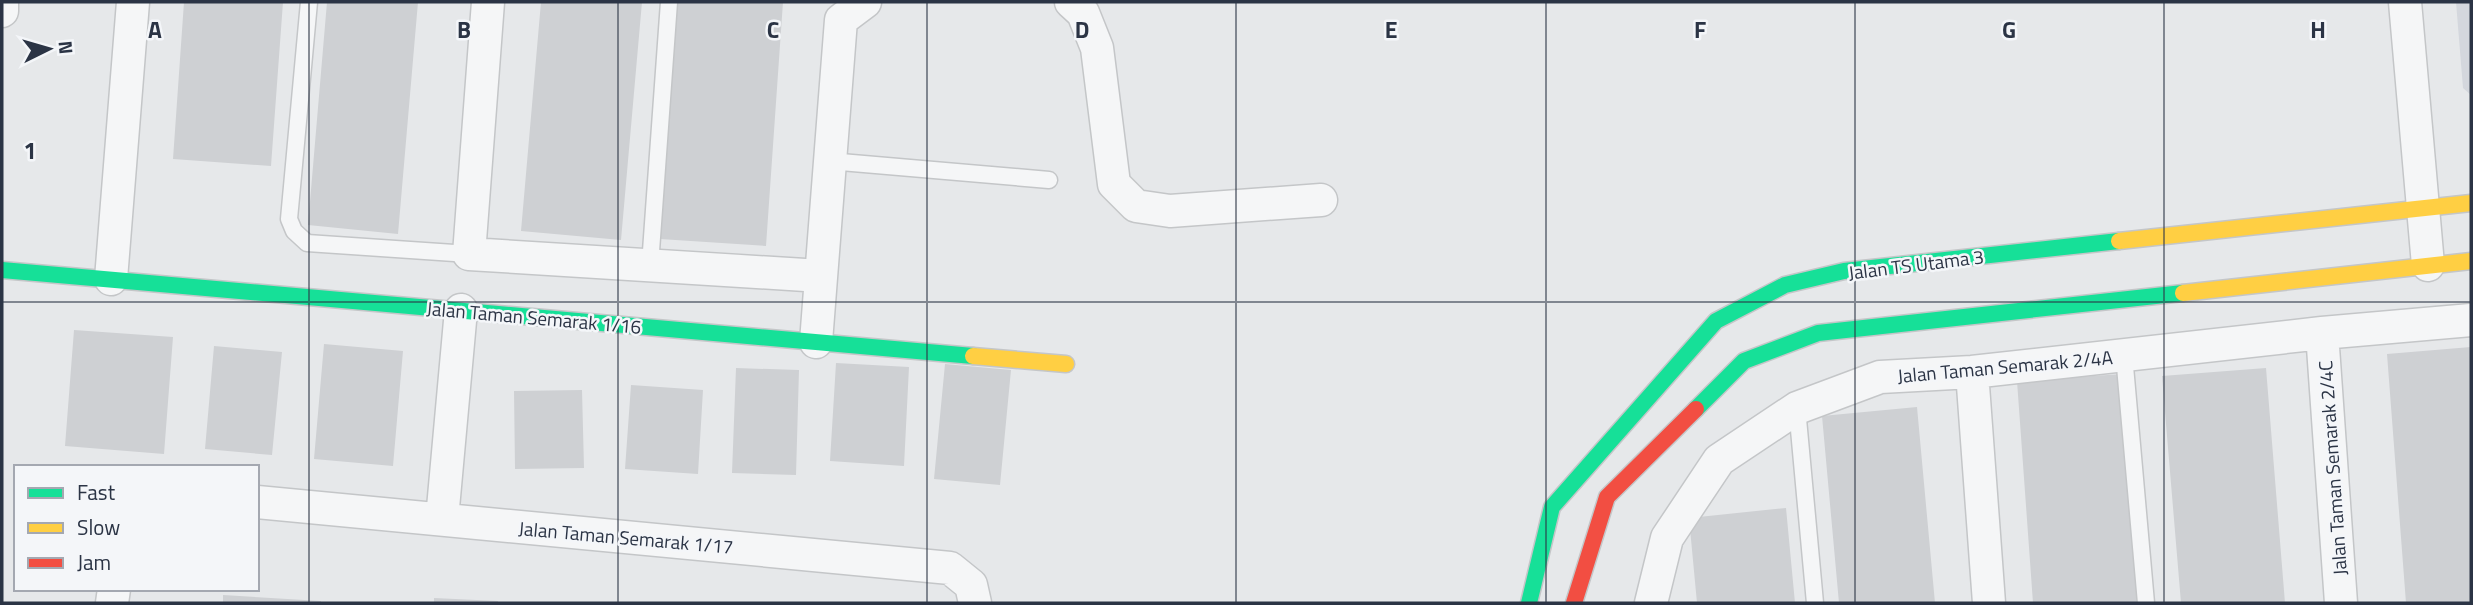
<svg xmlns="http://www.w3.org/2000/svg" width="2473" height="605" font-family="'Titillium Web',sans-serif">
	<rect width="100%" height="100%" fill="#e6e8ea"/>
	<path fill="#d4d7dd" d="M2456 2H2471V95L2463 88Z"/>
	<path fill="#ced0d3" d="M184 2H283L271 166 173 159Z
		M327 2H418L398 234 308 225Z
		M541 2H642L621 240 521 231Z
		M677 2H783L766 246 660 239Z
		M74 330 173 337 164 454 65 446Z
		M324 344 403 351 393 466 314 459Z
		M214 346 282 352 272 455 205 449Z
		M2471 347V603H2406L2387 354Z
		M836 363 909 367 904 466 830 461Z
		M945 364 1011 370 1000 485 934 479Z
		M736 368 799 370 796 475 732 473Z
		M2266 368 2285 603H2181L2162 376Z
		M2123 374 2140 603H2033L2017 381Z
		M631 385 703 390 698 474 625 469Z
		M582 390 584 468 515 469 514 391Z
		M1917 407 1935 603H1839L1822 416Z
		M1786 508 1795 603H1697L1689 518Z
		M223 595 321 601V603H223Z
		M434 598 498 601V603H434Z"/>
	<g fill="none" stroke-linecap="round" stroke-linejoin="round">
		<g stroke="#c4c6c8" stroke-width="19">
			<path id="lane" d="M309 2 289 219 294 231 307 243 469 254
				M829 161 1049 180
				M650 265 669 2
				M2124 355 2146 603
				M1797 408 1815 603"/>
		</g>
		<g stroke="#c4c6c8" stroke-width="35">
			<path id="street" d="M488 2 469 254 821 276
				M1071 2 1083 13 1097 48 1114 184 1136 206 1170 211 1321 200
				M2405 2 2428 265
				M2 11V2
				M111 279 133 2
				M2322 333 2341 603
				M816 342 841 20 865 2
				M1972 372 1989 603
				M257 502 950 568 971 585 975 603
				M442 519 461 310
				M112 603 114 589
				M1651 603 1667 538 1719 460 1797 408 1880 377 1972 372 2322 333 2471 320"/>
		</g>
		<g stroke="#c4c6c8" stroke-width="19">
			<path id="fast" d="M2 270 973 356
				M1696 409 1744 361 1818 333 2183 293
				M1529 603 1552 507 1716 321 1785 285 1844 271 2119 241"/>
		</g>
		<g stroke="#c4c6c8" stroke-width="19">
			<path id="slow" d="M2119 241 2471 203
				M2183 293 2471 261
				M973 356 1066 364"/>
		</g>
		<g stroke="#c4c6c8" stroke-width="19">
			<path id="jam" d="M1574 603 1607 497 1696 409"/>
		</g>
		<use href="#lane" stroke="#f5f6f7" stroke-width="16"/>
		<use href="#street" stroke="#f5f6f7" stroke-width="32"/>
		<use href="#fast" stroke="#16e098" stroke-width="16"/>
		<use href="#slow" stroke="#ffcf43" stroke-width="16"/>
		<use href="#jam" stroke="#f24e42" stroke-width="16"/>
	</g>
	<path fill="none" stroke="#2b3445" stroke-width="2" stroke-opacity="0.55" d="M309 2V603M618 2V603M927 2V603M1236 2V603M1546 2V603M1855 2V603M2164 2V603M2 302H2471"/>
	<g text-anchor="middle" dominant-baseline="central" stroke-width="5" stroke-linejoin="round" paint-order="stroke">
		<g font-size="19" fill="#2b3445" stroke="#f4f6f9">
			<text transform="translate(1916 264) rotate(-7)">Jalan TS Utama 3</text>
			<text transform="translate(534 317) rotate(5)">Jalan Taman Semarak 1/16</text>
			<text transform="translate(2005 366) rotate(-5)">Jalan Taman Semarak 2/4A</text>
			<text transform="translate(2332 468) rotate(-94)">Jalan Taman Semarak 2/4C</text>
			<text transform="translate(626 537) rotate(5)">Jalan Taman Semarak 1/17</text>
		</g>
	</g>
	<g font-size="23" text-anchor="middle" font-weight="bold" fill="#2b3445" stroke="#f4f6f9" stroke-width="5" stroke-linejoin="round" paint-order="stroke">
		<text x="155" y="38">A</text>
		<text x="464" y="38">B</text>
		<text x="773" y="38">C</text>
		<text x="1082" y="38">D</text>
		<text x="1391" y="38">E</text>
		<text x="1700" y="38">F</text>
		<text x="2009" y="38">G</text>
		<text x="2318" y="38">H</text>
		<text x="30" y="159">1</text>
	</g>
	<rect width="2473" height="605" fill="none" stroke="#2b3445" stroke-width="7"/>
	<rect x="14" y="465" width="245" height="126" fill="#f4f6f9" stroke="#a4a8b1" stroke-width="2"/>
	<rect x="28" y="488" width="35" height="10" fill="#16e098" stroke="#a4a8b1" stroke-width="2"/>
	<text x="77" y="500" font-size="21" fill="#2b3445">Fast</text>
	<rect x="28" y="523" width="35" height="10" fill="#ffcf43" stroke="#a4a8b1" stroke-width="2"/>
	<text x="77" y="535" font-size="21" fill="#2b3445">Slow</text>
	<rect x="28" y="558" width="35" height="10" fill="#f24e42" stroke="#a4a8b1" stroke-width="2"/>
	<text x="77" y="570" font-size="21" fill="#2b3445">Jam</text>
	<g transform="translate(49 49) rotate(85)" stroke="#f4f6f9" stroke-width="5" paint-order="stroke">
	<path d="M0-5L12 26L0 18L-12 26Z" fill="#2b3445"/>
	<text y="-10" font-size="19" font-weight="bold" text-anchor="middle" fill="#2b3445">N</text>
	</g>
</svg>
